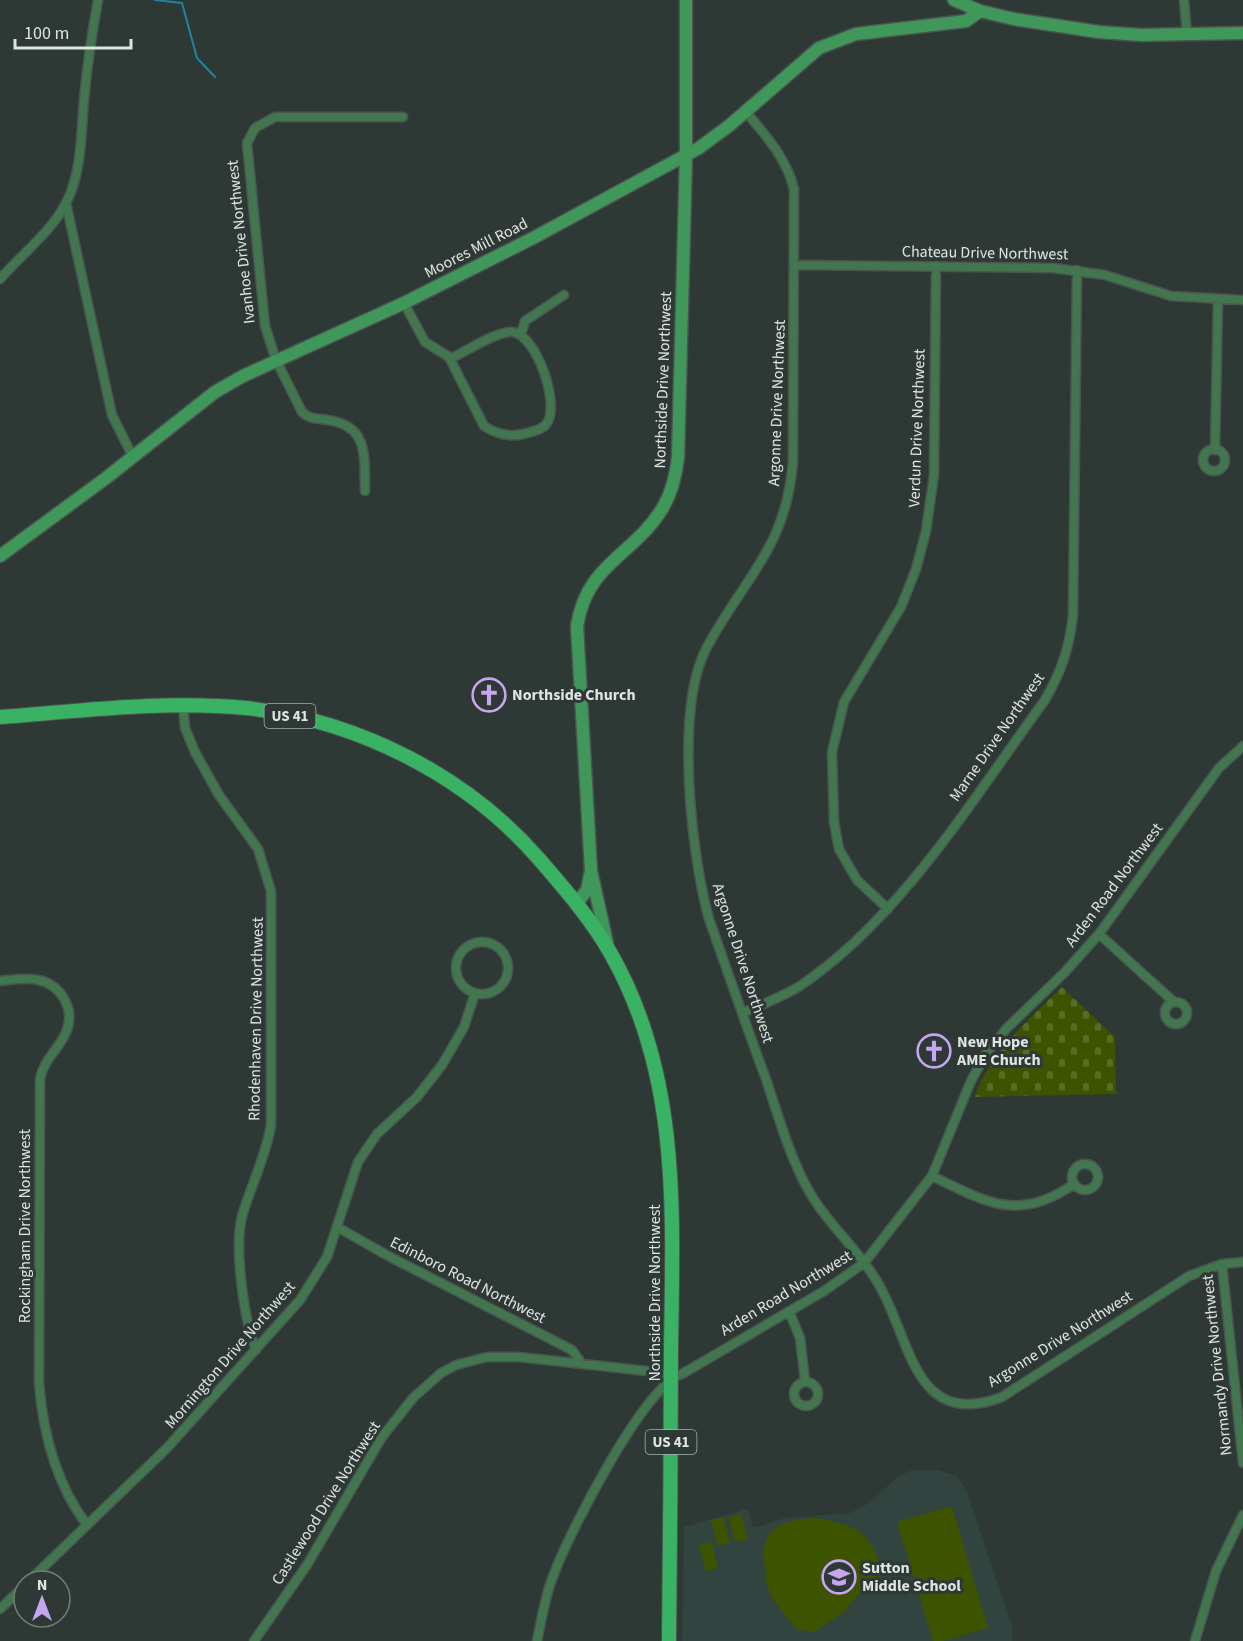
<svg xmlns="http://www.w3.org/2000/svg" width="1243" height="1641" font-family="'Source Sans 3',sans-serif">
	<defs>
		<pattern id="cemetery-stones" width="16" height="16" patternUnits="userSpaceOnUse" patternTransform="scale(1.5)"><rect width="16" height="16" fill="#3d5300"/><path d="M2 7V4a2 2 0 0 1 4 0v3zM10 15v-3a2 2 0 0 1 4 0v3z" fill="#596c25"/></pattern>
	</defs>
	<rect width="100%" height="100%" fill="#2e3835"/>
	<path fill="#32443f" d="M912 1470H938L957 1476 966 1489 1012 1626V1641H682L684 1527 748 1509 753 1528 785 1518 850 1513 869 1503 897 1477Z"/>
	<path fill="url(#cemetery-stones)" d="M1062 987 1115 1037 1116 1094 974 1097C992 1051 1027 1021 1062 987Z"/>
	<path fill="#3d5300" d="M952 1506 988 1628 943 1641H933L897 1522Z
		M741 1514 748 1539 735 1542 729 1517Z
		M724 1517 730 1543 718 1546 711 1520Z
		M817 1518C860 1526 870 1532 883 1574L866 1586 845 1611 814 1632 796 1629C788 1617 774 1604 769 1591 766 1585 766 1575 765 1568 758 1528 781 1520 817 1518Z
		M712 1542 718 1568 706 1571 699 1545Z"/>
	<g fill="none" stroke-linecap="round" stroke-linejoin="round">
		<path stroke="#2184a7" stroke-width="2" d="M155 0 182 3 197 58 215 77"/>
		<g stroke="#4a5451" stroke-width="11">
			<path id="street" d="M1184 0 1187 35
				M746 112C766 136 786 157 794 189L793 461C786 550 744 577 706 649 675 709 691 854 709 919 728 973 747 1028 767 1082 778 1116 789 1153 805 1184 826 1224 857 1247 878 1283 911 1338 913 1431 1002 1397L1189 1276 1222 1264 1243 1262
				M66 203 112 415 133 457
				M795 265 1053 268 1105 275 1171 296 1243 300
				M0 279C21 255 52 231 66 203 82 173 81 133 84 100 87 66 92 33 98 0
				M404 303 425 342 449 357 484 426C496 434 509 437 523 434 531 432 543 430 547 423 560 404 537 336 513 332 498 330 465 352 450 359
				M521 334 525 321 564 295
				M1203 460a11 11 0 1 1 22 0a11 11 0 1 1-22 0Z
				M1215 450 1218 300
				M365 491C364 459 370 426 328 420 318 418 310 420 302 412L276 360 265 326 247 143 255 128 275 117H403
				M183 705 185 728 195 752 219 795 258 849 271 891V1125C266 1156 252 1183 243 1213 233 1244 244 1320 256 1350
				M888 909 857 880 839 849 834 822 832 752 844 702 901 607 916 569 926 531 934 475 936 266
				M1099 934 1174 1002
				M456 968a26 26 0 1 1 52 0a26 26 0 1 1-52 0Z
				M0 981C12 980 26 977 38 980 60 984 75 1008 67 1030 60 1049 44 1058 40 1079L39 1383C43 1433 56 1484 87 1525
				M1165 1013a11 11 0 1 1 22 0a11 11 0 1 1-22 0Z
				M742 1013C762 1005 782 997 800 986 901 918 974 797 1045 700 1061 672 1070 647 1073 614L1077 270
				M1072 1177a13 13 0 1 1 26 0a13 13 0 1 1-26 0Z
				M932 1176C986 1202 1018 1223 1074 1184
				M337 1227 392 1258 572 1350 582 1364
				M1222 1264 1243 1463
				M789 1311 800 1338 805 1381
				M794 1394a12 12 0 1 1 24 0a12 12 0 1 1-24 0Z
				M29 1581 167 1448 300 1300 327 1257 358 1162 377 1134 417 1097 442 1065 464 1027 475 993
				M0 1609 24 1586
				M254 1641 307 1565 382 1437 413 1398 441 1373 456 1365 487 1357H519L656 1372 671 1377
				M537 1641C542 1618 545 1595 554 1574 568 1535 645 1384 682 1374L824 1291 864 1263 932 1176 971 1081 985 1055 1007 1028 1065 972 1099 934 1219 768 1243 746
				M1195 1641 1216 1571 1243 1515"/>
		</g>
		<g stroke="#4a5451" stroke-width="15">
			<path id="secondary" d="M954 0 980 11 1014 19 1099 32 1141 35 1243 33
				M0 556 106 478 215 392 243 376 404 303 535 237 699 148 730 125 819 48 856 34 966 21 980 11
				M576 904 587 890 590 875
				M607 943 591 871 577 626C587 563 633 556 662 509 672 493 676 475 678 457L686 155V0"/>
		</g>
		<g stroke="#4a5451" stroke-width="16">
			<path id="primary" d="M0 717C81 711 164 700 246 708 357 720 466 775 539 859 565 889 592 920 611 954 680 1075 673 1212 671 1346 671 1444 670 1543 669 1641"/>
		</g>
		<use href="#street" stroke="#41764e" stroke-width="8"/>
		<use href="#secondary" stroke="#3f985a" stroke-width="12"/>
		<use href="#primary" stroke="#39b363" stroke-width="14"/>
	</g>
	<defs>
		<g id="church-ring" transform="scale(1.725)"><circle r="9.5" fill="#2e3835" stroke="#c6a6f0" stroke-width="1.5"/><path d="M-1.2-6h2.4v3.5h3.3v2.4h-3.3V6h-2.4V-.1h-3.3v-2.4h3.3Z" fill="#c6a6f0"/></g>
		<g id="school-ring" transform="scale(1.725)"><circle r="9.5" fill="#2e3835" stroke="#c6a6f0" stroke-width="1.5"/><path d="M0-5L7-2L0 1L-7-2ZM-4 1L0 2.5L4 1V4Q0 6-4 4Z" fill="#c6a6f0"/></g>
	</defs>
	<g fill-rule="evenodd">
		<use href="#church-ring" x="489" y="695"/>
		<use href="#church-ring" x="934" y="1051"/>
		<use href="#school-ring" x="839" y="1577"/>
	</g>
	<g text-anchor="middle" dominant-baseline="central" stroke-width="6" stroke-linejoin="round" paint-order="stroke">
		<g fill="#2e3835" stroke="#a9b0ae" stroke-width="1.5">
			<rect x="264.5" y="704" width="51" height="24" rx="4.5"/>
			<rect x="645.5" y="1430" width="51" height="24" rx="4.5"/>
		</g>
		<g font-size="15" font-weight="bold" fill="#dee4e2">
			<text x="290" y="716">US 41</text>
			<text x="671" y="1442">US 41</text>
		</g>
		<g font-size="16" fill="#dee4e2" stroke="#2e3835">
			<text transform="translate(241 242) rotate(-96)">Ivanhoe Drive Northwest</text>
			<text transform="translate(476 248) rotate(-27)">Moores Mill Road</text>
			<text transform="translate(985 253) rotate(1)">Chateau Drive Northwest</text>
			<text transform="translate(663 380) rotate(-88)">Northside Drive Northwest</text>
			<text transform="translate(777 403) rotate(-88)">Argonne Drive Northwest</text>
			<text transform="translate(917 428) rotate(-88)">Verdun Drive Northwest</text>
			<text transform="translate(997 737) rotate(-55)">Marne Drive Northwest</text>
			<text transform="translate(1114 885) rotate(-53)">Arden Road Northwest</text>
			<text transform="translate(743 963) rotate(72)">Argonne Drive Northwest</text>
			<text transform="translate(256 1019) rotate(-89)">Rhodenhaven Drive Northwest</text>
			<text transform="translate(25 1226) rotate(-90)">Rockingham Drive Northwest</text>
			<text transform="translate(468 1280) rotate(27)">Edinboro Road Northwest</text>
			<text transform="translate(655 1293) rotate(-90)">Northside Drive Northwest</text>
			<text transform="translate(786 1293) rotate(-31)">Arden Road Northwest</text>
			<text transform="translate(1060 1339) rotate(-32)">Argonne Drive Northwest</text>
			<text transform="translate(230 1355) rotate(-49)">Mornington Drive Northwest</text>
			<text transform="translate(1217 1365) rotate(-96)">Normandy Drive Northwest</text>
			<text transform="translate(326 1503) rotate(-58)">Castlewood Drive Northwest</text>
		</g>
		<g font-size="16" font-weight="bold" fill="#dee4e2" stroke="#2e3835" text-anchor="start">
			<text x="512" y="695">Northside Church</text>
			<text x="957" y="1042">New Hope<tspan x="957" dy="18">AME Church</tspan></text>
			<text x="862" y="1568">Sutton<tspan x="862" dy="18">Middle School</tspan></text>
		</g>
	</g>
	<g transform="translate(42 1599)"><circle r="28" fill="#2e3835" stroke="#747d7a" stroke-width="1.5"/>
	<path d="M0-4.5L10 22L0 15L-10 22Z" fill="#c6a6f0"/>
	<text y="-9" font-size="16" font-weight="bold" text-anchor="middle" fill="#dee4e2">N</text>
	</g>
	<path d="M15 39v9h116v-9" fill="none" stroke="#dee4e2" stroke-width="3"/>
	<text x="24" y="39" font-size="18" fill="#dee4e2" stroke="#2e3835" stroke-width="4.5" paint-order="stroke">100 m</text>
</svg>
